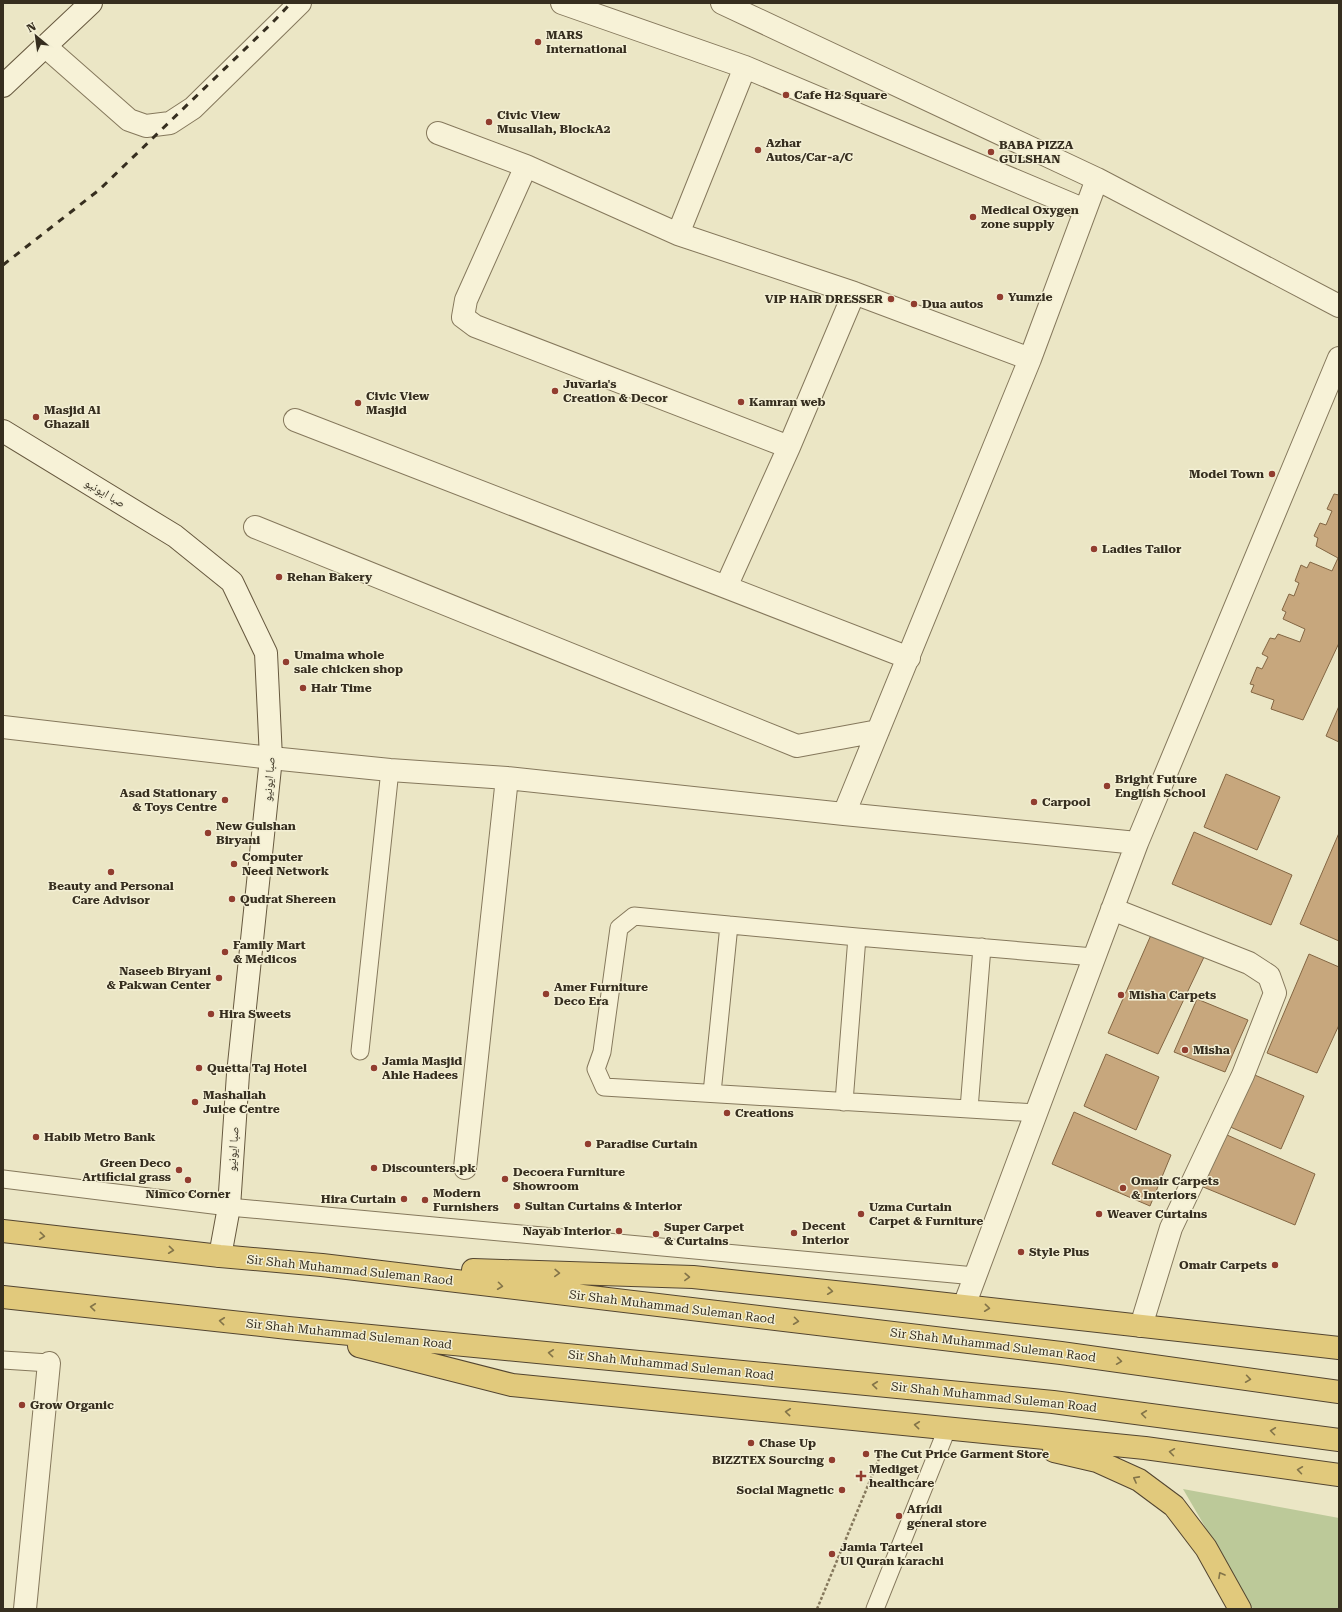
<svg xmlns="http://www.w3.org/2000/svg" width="1342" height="1612" font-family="'Roboto Serif','Noto Naskh Arabic',serif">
	<rect width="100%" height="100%" fill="#ebe6c5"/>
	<path fill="#bcc999" d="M1183 1489 1339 1518V1609H1253Z"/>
	<path fill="#c7a77d" stroke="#836643" d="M1334 494 1339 495V643L1303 720 1271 709 1274 700 1251 692 1254 685 1250 684 1257 667 1262 669 1268 657 1262 654 1270 638 1275 639 1278 634 1300 642 1305 629 1283 619 1286 612 1282 610 1289 594 1294 596 1299 583 1295 581 1301 565 1307 568 1310 562 1332 571 1338 558 1316 546 1318 538 1314 536 1320 523 1326 525 1332 511 1327 509Z
		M1339 706V742L1326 736Z
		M1226 774 1280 797 1257 850 1204 827Z
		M1194 832 1292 875 1271 925 1172 884Z
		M1339 833V941L1300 924Z
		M1151 935 1204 957 1158 1054 1108 1033Z
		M1309 954 1339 967V1025L1317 1073 1267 1053Z
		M1197 999 1248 1020 1225 1072 1174 1052Z
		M1106 1054 1159 1077 1136 1130 1084 1106Z
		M1250 1073 1304 1096 1281 1149 1228 1126Z
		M1074 1112 1171 1155 1150 1206 1052 1164Z
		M1218 1131 1315 1174 1295 1225 1196 1184Z"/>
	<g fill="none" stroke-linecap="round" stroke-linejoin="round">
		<g stroke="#85785c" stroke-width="19">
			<path id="service" d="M360 1051 390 770
				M712 1093 729 925
				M844 1102 857 937
				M969 1109 982 947
				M1036 1113 604 1087 596 1069 602 1052 619 928 634 916 857 937 1094 957
				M3 1179 229 1207 975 1276
				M3 1360 49 1363
				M875 1609 947 1429"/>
		</g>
		<g stroke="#85785c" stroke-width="24">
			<path id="minor" d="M562 3 745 67
				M722 3 1097 179 1339 306
				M46 47 129 120 146 126 170 123 193 108 300 3
				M438 133 526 166 678 234 854 293 1030 359
				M526 166 466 300 463 317 475 326 789 447
				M678 234 745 67 1085 210
				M295 420 909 658
				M255 527 797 746 878 731
				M726 587 789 447 854 293
				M3 727 271 758 390 770 507 778 844 814 1137 843
				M844 814 1030 359 1097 179
				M1112 909 1249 963 1269 976 1275 993 1243 1075 1171 1228 1141 1326
				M465 1168 507 778
				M964 1306 1137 843 1339 358
				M25 1609 49 1363"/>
		</g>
		<g stroke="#67593f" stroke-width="24">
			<path id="secondary" d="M3 86 91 3
				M3 431 175 536 232 582 266 653 271 758 238 1074 229 1207 220 1256"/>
		</g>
		<g stroke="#534530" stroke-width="24">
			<path id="trunk" d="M3 1231 220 1256 322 1265 1061 1353 1339 1392
				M473 1270 693 1277 892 1298 1339 1348
				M3 1297 288 1328 1053 1402 1339 1440
				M359 1346 512 1385 1145 1448 1339 1475
				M1054 1451 1097 1461 1139 1480 1174 1506 1206 1548 1240 1609"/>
		</g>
		<path stroke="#85785c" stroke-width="2.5" stroke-dasharray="3 2" stroke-linecap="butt" d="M817 1609 883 1449"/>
		<use href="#service" stroke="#f7f2d7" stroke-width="17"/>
		<use href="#minor" stroke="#f7f2d7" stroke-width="22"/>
		<use href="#secondary" stroke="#f7f2d7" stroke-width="22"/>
		<use href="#trunk" stroke="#e1c97c" stroke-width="22"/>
		<path stroke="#362e1f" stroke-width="3" stroke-dasharray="7 7" stroke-linecap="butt" d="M3 265 99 190 272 23 291 3"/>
	</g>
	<defs><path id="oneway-chevron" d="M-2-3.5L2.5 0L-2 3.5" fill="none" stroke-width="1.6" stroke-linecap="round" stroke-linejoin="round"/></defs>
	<g stroke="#837449">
		<use href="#oneway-chevron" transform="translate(42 1236) rotate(6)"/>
		<use href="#oneway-chevron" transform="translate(171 1250) rotate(6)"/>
		<use href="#oneway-chevron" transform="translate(557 1273) rotate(2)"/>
		<use href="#oneway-chevron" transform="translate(687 1277) rotate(2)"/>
		<use href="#oneway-chevron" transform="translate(500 1286) rotate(7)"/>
		<use href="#oneway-chevron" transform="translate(830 1291) rotate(6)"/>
		<use href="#oneway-chevron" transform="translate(93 1307) rotate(-174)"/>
		<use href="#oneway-chevron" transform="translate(987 1308) rotate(6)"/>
		<use href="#oneway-chevron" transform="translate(222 1321) rotate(-174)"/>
		<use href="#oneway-chevron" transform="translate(796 1321) rotate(7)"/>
		<use href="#oneway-chevron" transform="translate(551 1353) rotate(-174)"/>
		<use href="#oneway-chevron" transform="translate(1119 1361) rotate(8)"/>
		<use href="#oneway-chevron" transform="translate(1248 1379) rotate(8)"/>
		<use href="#oneway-chevron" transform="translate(875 1385) rotate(-174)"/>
		<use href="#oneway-chevron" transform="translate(788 1412) rotate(-174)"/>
		<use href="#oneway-chevron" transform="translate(1144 1414) rotate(-173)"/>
		<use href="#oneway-chevron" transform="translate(917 1425) rotate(-174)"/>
		<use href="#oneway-chevron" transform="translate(1273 1431) rotate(-173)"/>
		<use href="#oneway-chevron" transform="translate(1172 1452) rotate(-172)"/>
		<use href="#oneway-chevron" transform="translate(1300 1470) rotate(-172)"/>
		<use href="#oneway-chevron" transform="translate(1136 1479) rotate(-152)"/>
		<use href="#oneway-chevron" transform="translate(1221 1575) rotate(-119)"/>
	</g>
	<g fill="#913d2f" stroke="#f3efd4" stroke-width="1.5">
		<circle cx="538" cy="42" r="4"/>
		<circle cx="786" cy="95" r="4"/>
		<circle cx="489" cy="122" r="4"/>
		<circle cx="758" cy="150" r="4"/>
		<circle cx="991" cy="152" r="4"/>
		<circle cx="973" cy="217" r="4"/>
		<circle cx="1000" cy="297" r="4"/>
		<circle cx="891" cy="299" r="4"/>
		<circle cx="914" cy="304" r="4"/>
		<circle cx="555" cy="391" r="4"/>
		<circle cx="741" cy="402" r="4"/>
		<circle cx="358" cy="403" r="4"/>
		<circle cx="36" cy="417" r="4"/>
		<circle cx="1272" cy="474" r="4"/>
		<circle cx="1094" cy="549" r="4"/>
		<circle cx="279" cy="577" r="4"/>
		<circle cx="286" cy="662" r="4"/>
		<circle cx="303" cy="688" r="4"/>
		<circle cx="1107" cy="786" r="4"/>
		<circle cx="225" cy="800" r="4"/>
		<circle cx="1034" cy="802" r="4"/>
		<circle cx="208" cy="833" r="4"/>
		<circle cx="234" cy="864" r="4"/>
		<circle cx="111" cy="872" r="4"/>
		<circle cx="232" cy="899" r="4"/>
		<circle cx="225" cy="952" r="4"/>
		<circle cx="219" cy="978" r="4"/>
		<circle cx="546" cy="994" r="4"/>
		<circle cx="1121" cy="995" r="4"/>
		<circle cx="211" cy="1014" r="4"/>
		<circle cx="1185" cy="1050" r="4"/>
		<circle cx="199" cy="1068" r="4"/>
		<circle cx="374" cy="1068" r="4"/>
		<circle cx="195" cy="1102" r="4"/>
		<circle cx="727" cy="1113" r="4"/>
		<circle cx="36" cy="1137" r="4"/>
		<circle cx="588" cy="1144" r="4"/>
		<circle cx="374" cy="1168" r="4"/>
		<circle cx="179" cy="1170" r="4"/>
		<circle cx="505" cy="1179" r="4"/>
		<circle cx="188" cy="1180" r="4"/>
		<circle cx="1123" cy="1188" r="4"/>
		<circle cx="404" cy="1199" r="4"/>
		<circle cx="425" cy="1200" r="4"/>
		<circle cx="517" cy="1206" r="4"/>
		<circle cx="861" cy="1214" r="4"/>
		<circle cx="1099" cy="1214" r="4"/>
		<circle cx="619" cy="1231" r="4"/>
		<circle cx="794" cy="1233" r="4"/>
		<circle cx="656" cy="1234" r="4"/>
		<circle cx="1021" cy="1252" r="4"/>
		<circle cx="1275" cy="1265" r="4"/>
		<circle cx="22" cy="1405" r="4"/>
		<circle cx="751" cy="1443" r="4"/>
		<circle cx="866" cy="1454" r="4"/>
		<circle cx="832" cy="1460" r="4"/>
		<path d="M859 1470h4v4h4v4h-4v4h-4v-4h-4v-4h4z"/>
		<circle cx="842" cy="1490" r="4"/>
		<circle cx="899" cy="1516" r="4"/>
		<circle cx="832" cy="1554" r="4"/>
	</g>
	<g text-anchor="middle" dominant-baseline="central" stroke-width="3" stroke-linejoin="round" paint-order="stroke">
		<g font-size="12" font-weight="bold" fill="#362e1f" stroke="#f3efd4" text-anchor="start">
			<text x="546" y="35">MARS<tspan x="546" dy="14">International</tspan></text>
			<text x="794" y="95">Cafe H2 Square</text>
			<text x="497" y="115">Civic View<tspan x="497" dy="14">Musallah, BlockA2</tspan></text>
			<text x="766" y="143">Azhar<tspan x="766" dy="14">Autos/Car-a/C</tspan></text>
			<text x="999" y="145">BABA PIZZA<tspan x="999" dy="14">GULSHAN</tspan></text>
			<text x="981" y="210">Medical Oxygen<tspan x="981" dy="14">zone supply</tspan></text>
			<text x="1008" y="297">Yumzie</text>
			<text x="883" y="299" text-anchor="end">VIP HAIR DRESSER</text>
			<text x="922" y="304">Dua autos</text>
			<text x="563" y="384">Juvaria's<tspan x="563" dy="14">Creation &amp; Decor</tspan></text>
			<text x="366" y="396">Civic View<tspan x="366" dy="14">Masjid</tspan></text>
			<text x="749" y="402">Kamran web</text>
			<text x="44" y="410">Masjid Al<tspan x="44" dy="14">Ghazali</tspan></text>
			<text x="1264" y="474" text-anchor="end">Model Town</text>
			<text x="1102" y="549">Ladies Tailor</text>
			<text x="287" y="577">Rehan Bakery</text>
			<text x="294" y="655">Umaima whole<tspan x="294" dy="14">sale chicken shop</tspan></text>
			<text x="311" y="688">Hair Time</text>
			<text x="1115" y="779">Bright Future<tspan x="1115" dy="14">English School</tspan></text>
			<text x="217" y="793" text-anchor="end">Asad Stationary<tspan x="217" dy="14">&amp; Toys Centre</tspan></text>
			<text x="1042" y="802">Carpool</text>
			<text x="216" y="826">New Gulshan<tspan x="216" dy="14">Biryani</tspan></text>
			<text x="242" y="857">Computer<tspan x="242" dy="14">Need Network</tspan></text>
			<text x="111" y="886" text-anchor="middle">Beauty and Personal<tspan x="111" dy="14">Care Advisor</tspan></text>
			<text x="240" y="899">Qudrat Shereen</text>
			<text x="233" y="945">Family Mart<tspan x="233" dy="14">&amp; Medicos</tspan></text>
			<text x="211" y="971" text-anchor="end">Naseeb Biryani<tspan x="211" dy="14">&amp; Pakwan Center</tspan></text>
			<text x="554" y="987">Amer Furniture<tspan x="554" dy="14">Deco Era</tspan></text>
			<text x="1129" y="995">Misha Carpets</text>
			<text x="219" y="1014">Hira Sweets</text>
			<text x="1193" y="1050">Misha</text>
			<text x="382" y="1061">Jamia Masjid<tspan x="382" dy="14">Ahle Hadees</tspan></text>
			<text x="207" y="1068">Quetta Taj Hotel</text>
			<text x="203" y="1095">Mashallah<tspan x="203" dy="14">Juice Centre</tspan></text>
			<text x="735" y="1113">Creations</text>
			<text x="44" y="1137">Habib Metro Bank</text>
			<text x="596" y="1144">Paradise Curtain</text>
			<text x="171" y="1163" text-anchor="end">Green Deco<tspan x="171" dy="14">Artificial grass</tspan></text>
			<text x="382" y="1168">Discounters.pk</text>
			<text x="513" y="1172">Decoera Furniture<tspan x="513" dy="14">Showroom</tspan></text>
			<text x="1131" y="1181">Omair Carpets<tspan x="1131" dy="14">&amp; Interiors</tspan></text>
			<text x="433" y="1193">Modern<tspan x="433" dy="14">Furnishers</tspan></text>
			<text x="188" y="1194" text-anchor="middle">Nimco Corner</text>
			<text x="396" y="1199" text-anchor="end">Hira Curtain</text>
			<text x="525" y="1206">Sultan Curtains &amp; Interior</text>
			<text x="869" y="1207">Uzma Curtain<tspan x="869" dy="14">Carpet &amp; Furniture</tspan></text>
			<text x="1107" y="1214">Weaver Curtains</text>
			<text x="802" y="1226">Decent<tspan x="802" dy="14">Interior</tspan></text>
			<text x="664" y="1227">Super Carpet<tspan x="664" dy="14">&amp; Curtains</tspan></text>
			<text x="611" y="1231" text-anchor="end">Nayab Interior</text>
			<text x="1029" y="1252">Style Plus</text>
			<text x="1267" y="1265" text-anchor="end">Omair Carpets</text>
			<text x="30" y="1405">Grow Organic</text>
			<text x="759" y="1443">Chase Up</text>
			<text x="874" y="1454">The Cut Price Garment Store</text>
			<text x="824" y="1460" text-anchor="end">BIZZTEX Sourcing</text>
			<text x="869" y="1469">Mediget<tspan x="869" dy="14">healthcare</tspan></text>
			<text x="834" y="1490" text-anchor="end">Social Magnetic</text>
			<text x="907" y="1509">Afridi<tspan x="907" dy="14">general store</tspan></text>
			<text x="840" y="1547">Jamia Tarteel<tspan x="840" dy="14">Ul Quran karachi</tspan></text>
		</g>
		<g font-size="12" fill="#362e1f" stroke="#f3efd4">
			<text transform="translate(105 493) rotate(31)">صبا ایونیو</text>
			<text transform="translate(269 779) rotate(-85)">صبا ایونیو</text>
			<text transform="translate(233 1149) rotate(-86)">صبا ایونیو</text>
			<text transform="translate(350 1270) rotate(6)">Sir Shah Muhammad Suleman Raod</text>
			<text transform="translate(672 1307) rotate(7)">Sir Shah Muhammad Suleman Raod</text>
			<text transform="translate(349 1334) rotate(6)">Sir Shah Muhammad Suleman Road</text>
			<text transform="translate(993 1345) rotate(7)">Sir Shah Muhammad Suleman Raod</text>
			<text transform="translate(671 1365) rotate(6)">Sir Shah Muhammad Suleman Road</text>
			<text transform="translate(994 1397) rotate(6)">Sir Shah Muhammad Suleman Road</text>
		</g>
	</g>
	<rect width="1342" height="1612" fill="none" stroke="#362e1f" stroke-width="8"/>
	<g transform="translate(36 36) rotate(331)" stroke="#f3efd4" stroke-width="3" paint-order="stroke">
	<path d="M0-3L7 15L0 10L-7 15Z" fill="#362e1f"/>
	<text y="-6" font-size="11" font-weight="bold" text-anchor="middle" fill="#362e1f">N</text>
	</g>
</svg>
